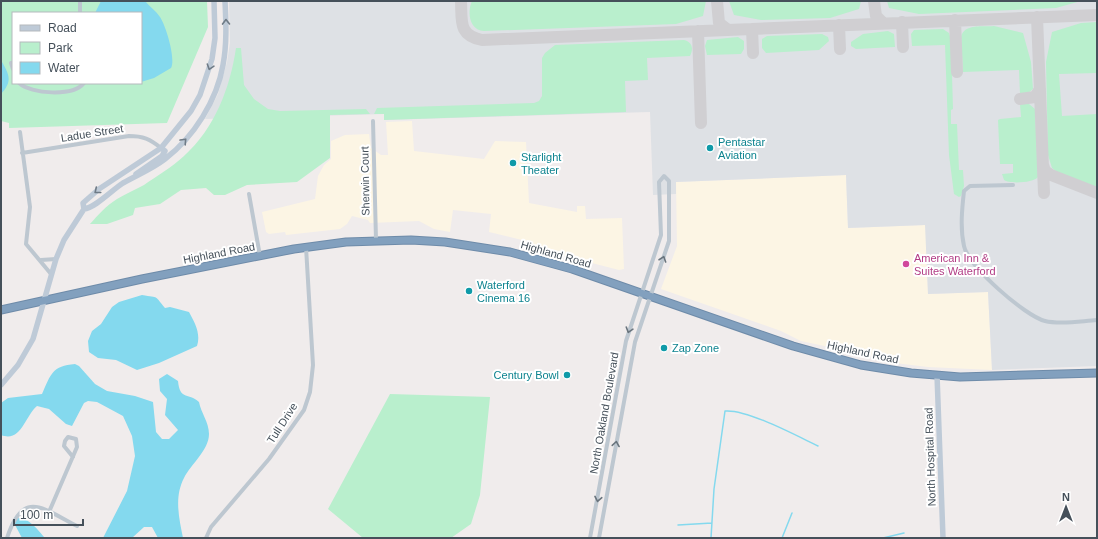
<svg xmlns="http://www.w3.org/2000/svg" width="1098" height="539" font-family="Helvetica,sans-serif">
	<rect width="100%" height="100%" fill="#f0ecec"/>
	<path fill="#fcf5e4" d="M412 121 414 151 484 159 495 141 526 142 529 203 577 212V206H585L586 219 622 218 624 269 619 270 522 245V240L489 232 491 214 453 210 450 232 434 229 419 221 370 223 368 220 352 216 347 224 340 229 286 235 285 232 269 234 266 232 262 212 315 199 318 176 324 165 331 159V141L345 135 369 134 371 148 381 155H388L386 122Z
		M846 175 848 228 926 225 928 294 988 292 992 370 928 367 887 362 876 357 801 341 781 331 661 289 677 246 676 182Z"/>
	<path fill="#dee1e5" d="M229 1H1097V366L992 370 988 292 928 294 925 225 848 228 846 175 676 182V194L653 195 650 112 384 120V114L205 119 218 94 227 62 230 43Z"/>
	<path fill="#b9efcd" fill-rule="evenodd" d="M1 1H207L208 27 167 123 9 128V123L1 121ZM13 13H141V83H13Z
		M472 1H706L703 16 676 24 484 31C469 30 467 12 472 1Z
		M729 1H861L859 9 830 18 761 20 734 15Z
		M887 1H1081L1056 8 919 14 889 8Z
		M1097 22V73L1059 74 1062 116 1097 114V188L1057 172 1052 168 1048 155 1046 62 1052 32 1081 23Z
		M994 26 1023 33 1031 62 1033 89 1028 93 1020 94 1019 70 963 72 961 37C964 23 983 27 994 26Z
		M943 29 949 33 951 40 953 109 951 110V124H957L959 170H963L964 186 961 196 959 197 954 194 949 155 945 45 912 46 911 34 914 30Z
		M888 31 894 34 895 47 856 49 851 46V42L863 34Z
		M822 34 828 37 829 41 819 50 766 53 762 48V39L767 36Z
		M738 37 744 41V49L741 54 707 55 705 46 707 40Z
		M684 40C692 42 694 48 690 56L647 58 648 80 625 81 626 112 384 120V114H374L377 108 534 103 539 101 542 96V58L545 53 555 45Z
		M236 48H241L244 85 254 99 268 109 280 111 366 109 370 114 330 115V158L297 182 247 185 225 195H214L206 188 181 190 160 204 135 208 133 215 107 224H90C98 215 106 206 117 199 125 194 135 190 144 185 157 176 172 167 184 156 215 128 230 88 236 48Z
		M1020 104H1029L1035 109 1038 177C1034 183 1009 184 1004 180L1002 174 1013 173V164H1000L998 120 1000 119 1021 117Z
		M390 394 490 397 480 495 471 524 451 538H363L328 509Z"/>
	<path fill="#84d9ee" d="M101 1H145C150 7 156 11 160 17 166 26 176 59 171 68L154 78 141 82V13H95Z
		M1 60C8 73 14 80 1 94Z
		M142 295C160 298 154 295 165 308L170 307 189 312C195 323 201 334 197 346L159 363 137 370 116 360 98 358 89 352 88 341 92 331 101 324 112 307 119 302Z
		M75 364 79 366 95 384 107 391 135 396 153 402 156 432 162 439H169L178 430 165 415 167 399 160 391 159 379 167 374 178 381C180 401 188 392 199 402 201 413 209 422 209 434 209 450 191 464 184 478 174 497 179 518 183 538H158L152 527H144L132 538H103L127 491 135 456 132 436 123 416 97 402 88 401 84 403 72 426 66 424 49 409 37 406C25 416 21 443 1 435V403L8 398 42 394C51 374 52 366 75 364Z
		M16 518C29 517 38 530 45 538H22L14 523Z"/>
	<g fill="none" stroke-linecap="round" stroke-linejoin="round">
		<path stroke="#84d9ee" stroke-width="1.5" d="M678 525 712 523
			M711 538 714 489 725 411C747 409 797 436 818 446
			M782 538 792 513
			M883 538 904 533"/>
		<path stroke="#d0cfd2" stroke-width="12" d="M461 1C462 21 458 35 482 40L1097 15
			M717 1 719 23 728 30
			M874 1 876 16 883 23
			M1037 17 1044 193
			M955 20 957 72
			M902 22 903 47
			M839 25 840 49
			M752 29 753 53
			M698 31 701 123
			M1020 99 1035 97 1040 89
			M1043 165 1045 171 1051 175 1097 193"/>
		<g stroke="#6e8ba9" stroke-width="9">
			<path id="highway" d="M1 310 142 279 294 249 346 242 411 240 445 242 510 252 572 269 793 346 861 365 911 373 960 377 1097 373"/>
		</g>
		<path stroke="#bdc7d0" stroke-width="4" d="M80 1V13
			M11 63 13 69
			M19 83C31 94 73 97 84 83
			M373 121 376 240
			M20 132 30 207 26 244 51 274
			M22 153 129 136C143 136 150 139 161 148
			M1013 185 970 186 964 191C962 209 960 228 964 246 968 266 1025 316 1045 321 1061 325 1081 321 1097 320
			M249 194 260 256
			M41 260 56 259
			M49 512 77 447 76 439 68 437 65 441 64 446 73 457
			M7 538C23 489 42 508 77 526
			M206 538 211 527 269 459 304 410 310 392 313 365 306 247
			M590 538 626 341 661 235 659 182 664 176 669 181V241L635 342 599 538"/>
		<path stroke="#becad7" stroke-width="5.5" d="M136 174 162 156 165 151 161 148
			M84 209C95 208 112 190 123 183 137 175 152 169 165 159 194 137 217 100 223 65 227 44 226 22 225 1
			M937 375 943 538
			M1 385 18 365 33 339 56 259 64 240 84 209 83 203 99 189 161 148 191 111 200 95 212 59 215 38 214 1"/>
		<use href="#highway" stroke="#82a0be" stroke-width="7"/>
	</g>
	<defs><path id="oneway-chevron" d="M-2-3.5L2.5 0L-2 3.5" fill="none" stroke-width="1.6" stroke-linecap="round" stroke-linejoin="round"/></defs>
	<g stroke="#6f7b86">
		<use href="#oneway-chevron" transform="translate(226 22) rotate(-91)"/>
		<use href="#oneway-chevron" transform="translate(210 67) rotate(108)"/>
		<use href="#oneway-chevron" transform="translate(184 141) rotate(-47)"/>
		<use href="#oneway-chevron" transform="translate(97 191) rotate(141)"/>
	</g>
	<g stroke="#69747d">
		<use href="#oneway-chevron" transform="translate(663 259) rotate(-71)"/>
		<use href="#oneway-chevron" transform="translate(629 330) rotate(107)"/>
		<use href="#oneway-chevron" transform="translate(616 444) rotate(-81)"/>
		<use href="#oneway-chevron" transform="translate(598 499) rotate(101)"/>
	</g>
	<g fill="#0f9aa8" stroke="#fff" stroke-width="1.5">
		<circle cx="710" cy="148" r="4"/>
		<circle cx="513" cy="163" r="4"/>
		<circle cx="469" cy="291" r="4"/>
		<circle cx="664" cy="348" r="4"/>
		<circle cx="567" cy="375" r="4"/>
	</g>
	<circle fill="#d1479c" stroke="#fff" stroke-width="1.5" cx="906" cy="264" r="4"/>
	<g text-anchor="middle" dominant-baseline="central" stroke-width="4" stroke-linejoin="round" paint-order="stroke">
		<g font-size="11" fill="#45505a" stroke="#fff">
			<text transform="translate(92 133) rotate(-9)">Ladue Street</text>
			<text transform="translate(365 181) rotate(-91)">Sherwin Court</text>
			<text transform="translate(219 253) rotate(-11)">Highland Road</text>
			<text transform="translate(556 254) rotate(16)">Highland Road</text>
			<text transform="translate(863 352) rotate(12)">Highland Road</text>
			<text transform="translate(604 413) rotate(-80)">North Oakland Boulevard</text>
			<text transform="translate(282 423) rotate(-57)">Tull Drive</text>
			<text transform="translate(930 457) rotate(-92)">North Hospital Road</text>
		</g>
		<g font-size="11" fill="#0d838f" stroke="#fff" text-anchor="start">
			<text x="718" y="142">Pentastar<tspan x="718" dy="13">Aviation</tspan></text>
			<text x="521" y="157">Starlight<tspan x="521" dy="13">Theater</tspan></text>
			<text x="477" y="285">Waterford<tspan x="477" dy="13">Cinema 16</tspan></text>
			<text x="672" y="348">Zap Zone</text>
			<text x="559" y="375" text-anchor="end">Century Bowl</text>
		</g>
		<g font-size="11" fill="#b23c85" stroke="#fff" text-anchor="start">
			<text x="914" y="258">American Inn &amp;<tspan x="914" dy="13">Suites Waterford</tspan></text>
		</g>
	</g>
	<rect width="1098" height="539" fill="none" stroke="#45505a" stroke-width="4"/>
	<rect x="12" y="12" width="130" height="72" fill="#ffffff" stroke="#b5b9bd"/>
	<rect x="20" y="25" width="20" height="6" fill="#becad7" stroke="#b5b9bd"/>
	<text x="48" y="32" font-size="12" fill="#45505a">Road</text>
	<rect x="20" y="42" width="20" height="12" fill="#b9efcd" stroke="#b5b9bd"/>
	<text x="48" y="52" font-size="12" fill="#45505a">Park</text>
	<rect x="20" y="62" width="20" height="12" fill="#84d9ee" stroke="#b5b9bd"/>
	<text x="48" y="72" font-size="12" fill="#45505a">Water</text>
	<g transform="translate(1066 507)" stroke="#ffffff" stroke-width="3" paint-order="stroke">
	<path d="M0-3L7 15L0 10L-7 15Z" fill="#45505a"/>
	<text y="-6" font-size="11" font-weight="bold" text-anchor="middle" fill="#45505a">N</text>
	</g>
	<path d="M14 519v6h69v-6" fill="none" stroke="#45505a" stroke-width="2"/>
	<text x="20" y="519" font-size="12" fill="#45505a" stroke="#ffffff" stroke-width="3" paint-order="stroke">100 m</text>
</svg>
